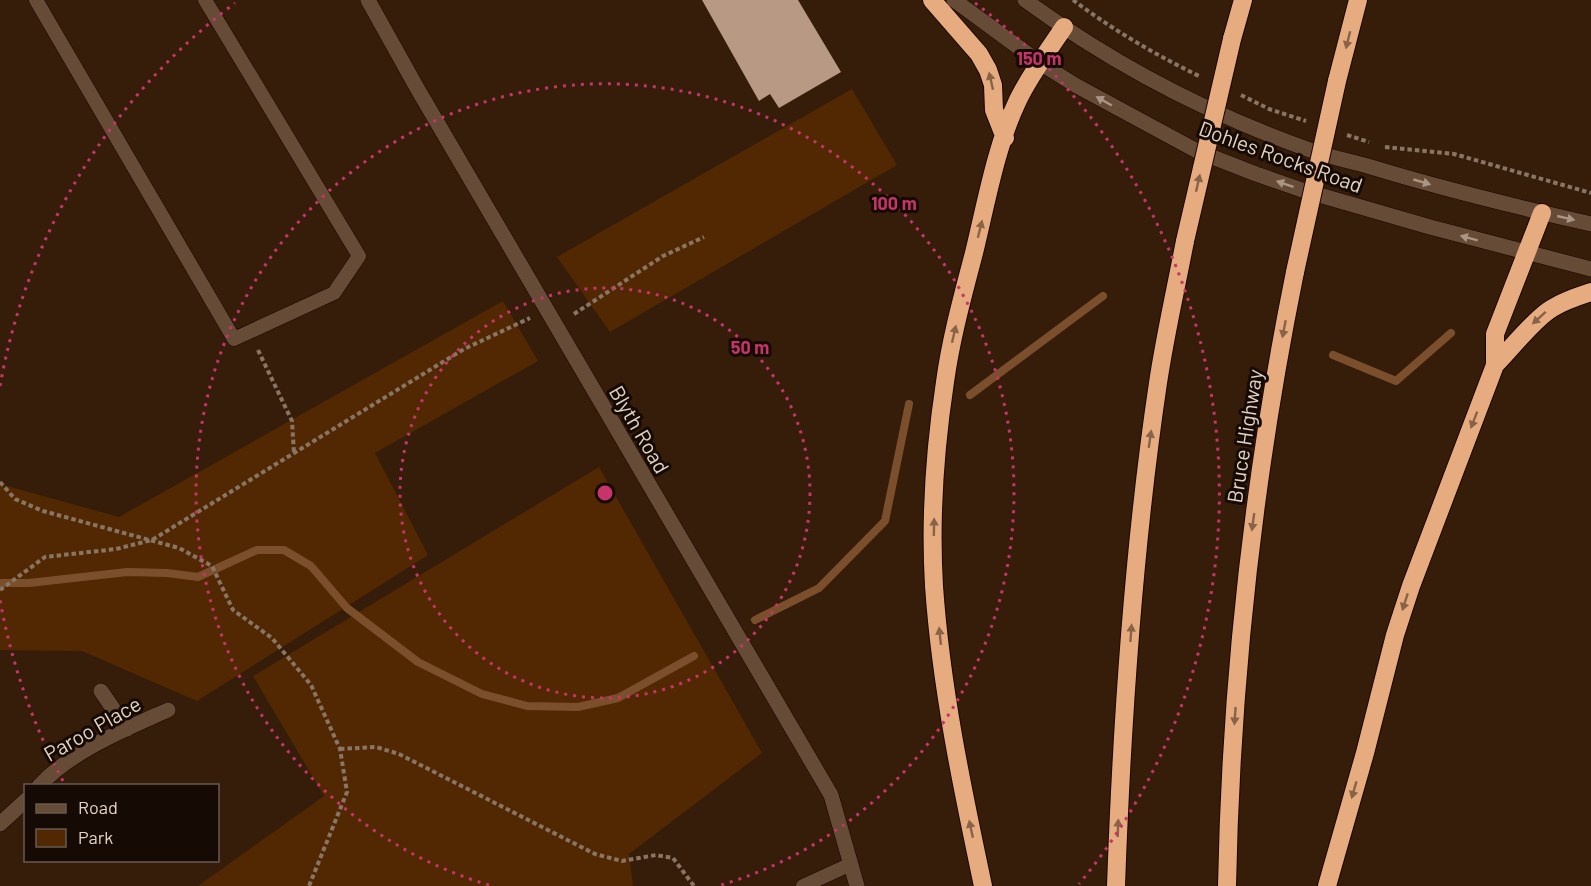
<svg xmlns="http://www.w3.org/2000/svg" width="1591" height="886" font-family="Barlow,sans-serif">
	<rect width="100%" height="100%" fill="#351d0a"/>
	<path fill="#512801" d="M852 89 897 165 610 332 557 257Z
		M503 301 538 361 375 453 428 555 197 701 82 651 0 650V484L119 517Z
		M599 467 762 753 629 854 633 886H198L324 796 253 676Z"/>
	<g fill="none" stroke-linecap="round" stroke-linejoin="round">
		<path stroke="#7c4f2c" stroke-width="8" d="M1333 355 1396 381 1451 333
			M970 395 1103 296
			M0 583H29L127 572 167 573 198 577 257 550H284L311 566 347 608 418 662 482 694 527 706 578 707 618 698 694 656
			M755 620 819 588 885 521 909 404"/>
	</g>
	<path fill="#b89983" d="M702 0H798L841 72 779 108 770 94 759 101Z"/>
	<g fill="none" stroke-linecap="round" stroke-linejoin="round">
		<g stroke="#1c0600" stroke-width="15">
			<path id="lane" d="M36 0 234 339 334 293 359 256 205 0
				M803 886 851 864"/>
		</g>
		<g stroke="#1c0600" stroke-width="16">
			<path id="street" d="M368 0 417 88 831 795 857 886
				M101 691 127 729
				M39 786C71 751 126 729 168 710
				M0 824 26 800"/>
		</g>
		<g stroke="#1c0600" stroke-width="16">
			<path id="secondary" d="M954 0 1040 63 1075 85 1197 151 1256 174 1302 190 1430 227 1591 269
				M1025 0C1111 63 1208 114 1310 150 1329 157 1350 161 1371 167 1443 189 1517 207 1591 224"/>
		</g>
		<g stroke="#1c0600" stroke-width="20">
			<path id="highway" d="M932 0 979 54 988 70 993 85 994 110 1005 138
				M1232 39 1243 0
				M1337 81 1358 0
				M1495 365C1511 349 1530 324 1548 311 1561 302 1576 297 1591 292
				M983 886C962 787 941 687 934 586 930 518 935 448 945 382 951 338 963 295 974 253 986 204 996 146 1018 100 1030 75 1048 51 1064 27
				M1116 886C1122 718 1133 550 1158 383 1165 336 1176 288 1185 241
				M1227 886C1231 680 1254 474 1295 272
				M1327 886 1365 753 1395 635 1411 586 1495 365V334L1542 213"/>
		</g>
		<path stroke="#897565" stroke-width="4" stroke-dasharray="4.5 3" stroke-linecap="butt" d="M1073 0C1113 30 1156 55 1201 77
			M1241 95 1269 109 1306 121
			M1347 135 1369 142
			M1385 147 1454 154 1591 193
			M574 314 663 256 704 237
			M258 350 292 421 294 453
			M0 482 15 499 43 511 179 548 212 566 233 610 272 638 311 685 340 749 347 792 309 886
			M0 590 45 557 116 549 152 540 464 349 530 318
			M340 749 376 747 399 754 595 854 622 861 656 855 673 858 694 886"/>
		<use href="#lane" stroke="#664b37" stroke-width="14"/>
		<use href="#street" stroke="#664b37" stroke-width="15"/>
		<use href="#secondary" stroke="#664b37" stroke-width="15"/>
		<use href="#highway" stroke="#e6ab7f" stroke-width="18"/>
		<g stroke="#1c0600" stroke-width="20" stroke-linecap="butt">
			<path id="highway-bridge" d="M1185 241 1232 39
				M1295 272 1337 81"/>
		</g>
		<use href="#highway-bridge" stroke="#e6ab7f" stroke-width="18"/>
	</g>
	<defs><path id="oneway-solid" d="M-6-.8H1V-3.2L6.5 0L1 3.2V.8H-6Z" transform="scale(1.5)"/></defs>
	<g fill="#886348">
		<use href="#oneway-solid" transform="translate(1348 40) rotate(104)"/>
		<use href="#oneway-solid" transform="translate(991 81) rotate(-103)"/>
		<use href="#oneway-solid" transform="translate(1198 183) rotate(-77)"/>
		<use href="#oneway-solid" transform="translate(980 229) rotate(-76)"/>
		<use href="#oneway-solid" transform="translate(1539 318) rotate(138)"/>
		<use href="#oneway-solid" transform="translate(1284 329) rotate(101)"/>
		<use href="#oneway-solid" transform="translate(954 334) rotate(-77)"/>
		<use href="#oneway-solid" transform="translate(1474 420) rotate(111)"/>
		<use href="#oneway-solid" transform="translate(1150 439) rotate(-82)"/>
		<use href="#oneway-solid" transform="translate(1253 522) rotate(98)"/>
		<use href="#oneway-solid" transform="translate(934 527) rotate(-89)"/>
		<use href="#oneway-solid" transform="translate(1405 602) rotate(108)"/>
		<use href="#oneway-solid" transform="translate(1131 633) rotate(-86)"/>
		<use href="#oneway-solid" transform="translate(940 636) rotate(-96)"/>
		<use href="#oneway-solid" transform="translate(1235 716) rotate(94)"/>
		<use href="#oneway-solid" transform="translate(1354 790) rotate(106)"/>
		<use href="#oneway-solid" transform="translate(1118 828) rotate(-88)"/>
		<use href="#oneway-solid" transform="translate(971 829) rotate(-102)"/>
	</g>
	<g fill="#ab9686">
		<use href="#oneway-solid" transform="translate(1104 101) rotate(-150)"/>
		<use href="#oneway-solid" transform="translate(1422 182) rotate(16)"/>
		<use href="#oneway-solid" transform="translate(1285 184) rotate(-161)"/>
		<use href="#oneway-solid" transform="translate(1566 218) rotate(13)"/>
		<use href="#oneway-solid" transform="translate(1469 238) rotate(-165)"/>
	</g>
	<g fill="none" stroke="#c7346b" stroke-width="3" stroke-dasharray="3 6">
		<circle cx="605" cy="493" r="205"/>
		<path d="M489 885A409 409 0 1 1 721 885"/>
		<path d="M63 781A614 614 0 0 1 0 600M0 386A614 614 0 0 1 235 3M975 3A614 614 0 0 1 1079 884"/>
	</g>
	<g text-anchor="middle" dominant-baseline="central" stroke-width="6" stroke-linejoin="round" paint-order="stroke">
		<g font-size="21" fill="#e3d3c7" stroke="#150a04">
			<text transform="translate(1281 156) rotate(20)">Dohles Rocks Road</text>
			<text transform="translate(640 429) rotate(60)">Blyth Road</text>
			<text transform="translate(1244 436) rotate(-81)">Bruce Highway</text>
			<text transform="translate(92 728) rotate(-30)">Paroo Place</text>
		</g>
	</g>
	<circle cx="605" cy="493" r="9" fill="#c7346b" stroke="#150a04" stroke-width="3"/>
	<g font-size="18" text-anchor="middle" font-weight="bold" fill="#c7346b" stroke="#150a04" stroke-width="6" stroke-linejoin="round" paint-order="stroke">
		<text x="1039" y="65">150 m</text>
		<text x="894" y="210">100 m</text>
		<text x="750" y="354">50 m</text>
	</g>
	<rect x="24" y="784" width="195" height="78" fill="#150a04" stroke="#675a52" stroke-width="1.5"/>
	<rect x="36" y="804" width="30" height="9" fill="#664b37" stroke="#675a52" stroke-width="1.5"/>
	<text x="78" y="814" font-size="18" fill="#e3d3c7">Road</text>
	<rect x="36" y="829" width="30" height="18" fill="#512801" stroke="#675a52" stroke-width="1.5"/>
	<text x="78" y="844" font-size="18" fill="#e3d3c7">Park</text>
</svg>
